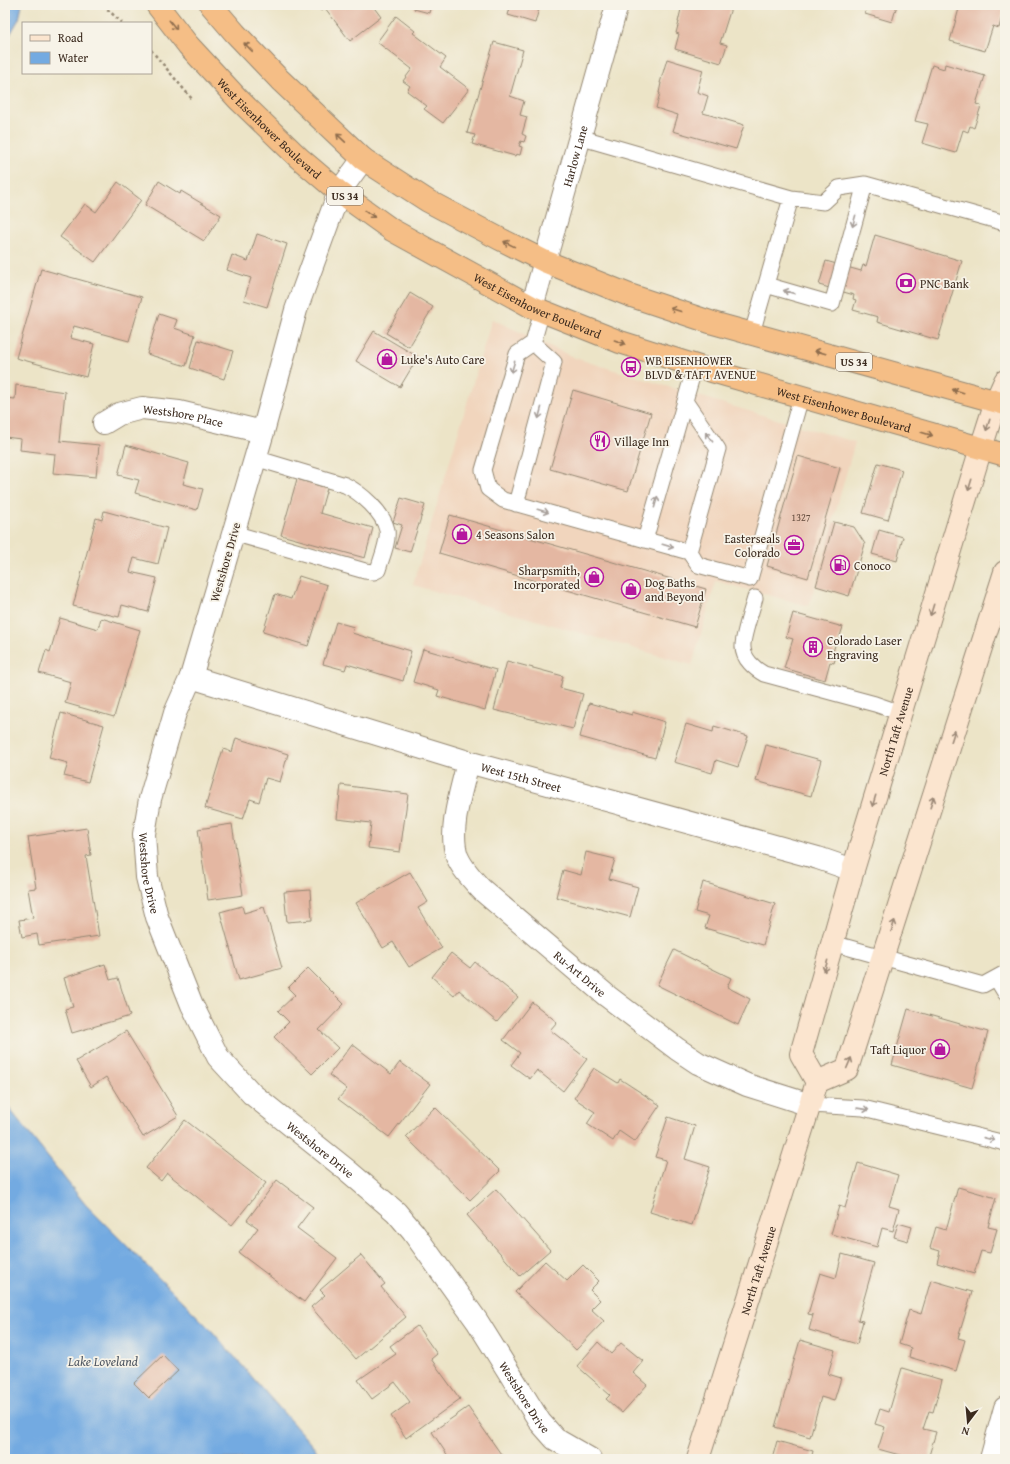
<svg xmlns="http://www.w3.org/2000/svg" width="1010" height="1464" font-family="'Gentium Book Plus',serif">
	<rect width="100%" height="100%" fill="#f7f3e8"/>
	<filter id="ink" filterUnits="userSpaceOnUse"><feTurbulence type="fractalNoise" baseFrequency=".025" numOctaves="2"/><feDisplacementMap in="SourceGraphic" scale="8" xChannelSelector="R" yChannelSelector="G"/><feConvolveMatrix kernelMatrix="1 2 1 2 8 2 1 2 1" color-interpolation-filters="sRGB"/></filter>
	<filter id="wash" filterUnits="userSpaceOnUse"><feTurbulence type="fractalNoise" baseFrequency=".012" numOctaves="4" result="noise"/><feDisplacementMap in="SourceGraphic" scale="16" xChannelSelector="R" yChannelSelector="G"/><feGaussianBlur stdDeviation="0.9" result="paint"/><feColorMatrix in="noise" values="0 0 0 0 0 0 0 0 0 0 0 0 0 0 0 0 0 1.4 0 .05"/><feComposite in="paint" operator="in"/></filter>
	<g filter="url(#wash)">
		<rect width="100%" height="100%" fill="#ece4c7"/>
		<path fill="#f1d5bd" d="M492 319 575 358 718 402 855 442 809 606 716 581 692 665 413 585Z"/>
		<path fill="#73aae1" stroke="#576a80" d="M5 5H22L19 19 5 43Z
			M5 1103 85 1204 211 1330 324 1459H5Z"/>
		<g id="blocks">
			<path fill="#e4b7a2" d="M313 5H372L381 17 350 41 325 8 321 11 317 6 315 7Z
				M415 5H431L429 13 414 9Z
				M511 5H540L535 23 508 15Z
				M682 5H732L720 43 727 45 721 63 675 49 679 34 676 33 679 22H678Z
				M867 5H897L892 22 865 14Z
				M960 5H1005L999 28 993 26 985 51 950 41Z
				M396 16 415 31 413 33 446 58 440 67 469 89 443 123 424 109 427 106 407 91 410 86 403 81 412 69 377 42Z
				M494 42 523 50 510 96 524 101 520 115 527 117 522 134 526 136 524 142 521 141 519 146 522 147 520 155 516 154 515 156 472 144 475 135 467 133Z
				M667 59 703 70 697 92 708 96 703 113 744 125 736 149 673 131 678 115 656 108 660 93H659L661 83H660Z
				M945 64 985 76 976 104 981 106 974 128 970 126 968 132 963 130 956 153 922 143 928 124 915 121 932 65 944 69Z
				M159 181 180 194 181 191 221 215 204 241 145 205Z
				M118 182 141 200 95 262 60 237 85 204 96 212Z
				M257 234 287 244 267 307 244 300 251 278 227 270 232 255 248 261Z
				M875 235 962 261 938 340 877 322 878 317 853 310 856 300 853 299 854 295 819 285 826 261 861 271 863 265 866 266Z
				M41 269 142 297 129 341 74 326 70 338 94 344 86 377 16 358Z
				M410 293 433 307 409 347 386 333Z
				M159 314 177 320 174 328 195 335 186 366 147 354Z
				M374 331 418 357 400 387 356 361Z
				M198 340 233 351 224 379 190 368Z
				M16 385 65 392 60 441 99 445 96 477 53 473 55 454 20 450 21 439 5 437V398L15 399Z
				M573 390 651 413 628 491 550 469Z
				M126 445 189 463 183 484 203 489 197 510 135 493 139 480 118 475Z
				M798 456 840 468 808 578 767 566Z
				M878 463 902 470 888 520 863 513Z
				M297 479 327 488 320 513 373 528 365 558 281 535Z
				M401 498 425 505 410 552 395 548 402 525 393 522Z
				M104 511 167 528 158 564 134 558 130 572 157 578 148 612 122 605 119 617 73 606 96 518 102 520Z
				M450 515 706 589 695 627 439 553Z
				M834 522 854 527 865 544 849 596 816 586Z
				M879 530 903 537 897 561 872 554Z
				M299 576 327 585 308 646 263 632 275 594 291 599Z
				M793 613 843 627 838 642H836L833 652 837 653 834 663 830 662 825 680 784 668 793 639 786 637Z
				M60 618 98 629 101 618 140 630 114 717 65 703 71 682 39 673 46 650 50 652Z
				M336 622 354 627 352 633 411 651 403 681 347 664 345 670 323 664Z
				M423 649 496 670 485 710 437 696 439 690 413 682Z
				M507 661 563 676 560 688 583 694 573 729 494 710Z
				M589 703 632 715V712L665 722 655 758 580 737Z
				M61 713 104 725 88 782 64 776 68 763 49 758Z
				M686 724 713 732 714 726 748 736 738 767 716 760 712 773 674 762Z
				M236 738 288 754 280 782 266 778 259 802 250 799 243 819 205 808 223 749 232 752Z
				M766 745 821 760 811 796 756 781Z
				M341 785 408 794 400 852 368 848 371 823 337 819Z
				M232 824 243 895 208 900 198 829Z
				M87 828 91 855 86 856 99 936 39 945 37 934 22 937 19 920 33 918 28 889 36 888 28 837Z
				M586 852 615 859 609 879 638 887 630 917 556 897 563 870 581 875Z
				M410 872 428 902 418 908 442 948 409 967 393 942 383 948 356 903Z
				M703 882 775 904 763 945 705 928 709 916 695 912Z
				M310 890 312 920 287 922 284 892Z
				M242 906 244 913 264 907 282 968 239 980 220 912Z
				M674 950 731 978 727 987 750 999 738 1025 657 985Z
				M451 953 470 968 475 962 518 997 497 1022 459 990 454 996 432 977Z
				M105 964 110 980 118 978 130 1016 72 1033 65 1009 73 1007 64 978Z
				M308 968 344 1004 319 1030 338 1048 312 1074 274 1037 289 1022 278 1011 295 995 288 988Z
				M532 1002 557 1022 550 1030 587 1059 563 1091 537 1070 530 1079 511 1065 520 1053 503 1040Z
				M908 1009 988 1032 972 1088 892 1065Z
				M126 1031 178 1116 143 1137 106 1077 91 1087 76 1061Z
				M352 1044 391 1074 400 1062 430 1084 389 1137 338 1099 347 1089 329 1075Z
				M594 1068 618 1083 620 1079 660 1105 635 1142 619 1131 613 1141 587 1124 595 1112 574 1098Z
				M435 1107 500 1171 470 1200 406 1137Z
				M668 1117 695 1126 685 1159 710 1167 692 1225 650 1212 666 1160 655 1157Z
				M185 1120 266 1183 232 1225 167 1173 161 1181 146 1168Z
				M858 1163 898 1175 889 1206 899 1209 893 1231 882 1228 877 1247 831 1234 839 1206 845 1208Z
				M277 1180 313 1207 297 1228 337 1258 304 1302 239 1253 258 1228 247 1220Z
				M958 1187 996 1198 988 1227 997 1229 990 1253 981 1251 974 1274 937 1263 940 1251 930 1248 936 1227 946 1230Z
				M496 1189 550 1250 520 1276 467 1215Z
				M898 1223 912 1227 908 1241 894 1237Z
				M842 1254 874 1263 858 1320 863 1321 857 1344 809 1330 813 1315 808 1314 820 1273 836 1278Z
				M361 1255 385 1284 381 1287 406 1317 356 1359 311 1307 325 1295 320 1290Z
				M545 1261 567 1281 583 1265 599 1281 590 1290 600 1300 591 1309 604 1321 576 1350 515 1292Z
				M931 1280 972 1292 958 1338 965 1340 956 1371 909 1357 911 1348 899 1344 909 1310 921 1314Z
				M417 1326 437 1354 431 1359 460 1399 406 1438 391 1416 410 1402 395 1382 372 1399 358 1380 396 1354 390 1346Z
				M800 1340 835 1350 828 1374 841 1378 834 1401 821 1397 810 1437 775 1427Z
				M598 1342 611 1354 621 1343 643 1361 633 1373 647 1385 622 1413 606 1399 610 1395 577 1366Z
				M163 1355 178 1371 149 1398 134 1383Z
				M902 1368 942 1380 933 1412 929 1411 923 1429 936 1432 928 1459H914L878 1449 885 1427 875 1424 880 1409 889 1412Z
				M468 1407 503 1457 500 1459H450L432 1432Z
				M777 1441 813 1451 811 1459H772Z"/>
		</g>
	</g>
	<g filter="url(#ink)">
		<use href="#blocks" fill-opacity="0" stroke="#948772" stroke-width="1"/>
		<g fill="none" stroke-linecap="round" stroke-linejoin="round">
			<g stroke="#948772" stroke-width="17">
				<path id="lane" d="M579 137 791 198 824 202 839 188 865 184 1005 223
					M766 285 832 304 865 184
					M542 311 533 343 517 354 483 470 488 489 503 500 689 552 718 449 685 401 695 366
					M752 333 791 198
					M516 504 554 362 533 343
					M233 533 365 571 374 572 378 570C381 559 389 541 387 530 383 512 361 493 345 485L255 458
					M645 540 685 401
					M689 552 698 565 750 579 801 397
					M755 598C752 609 742 638 743 647 743 659 755 669 764 674L875 704 901 713
					M832 943 983 985 1005 973
					M996 978 1005 993
					M810 1105 863 1108 1005 1143"/>
			</g>
			<g stroke="#948772" stroke-width="24">
				<g id="street">
					<path id="s1" d="M363 159 339 192 296 310 263 432 191 677 175 713 150 799 144 834 147 877 157 917 192 1005 218 1057 252 1094 348 1171 396 1212 413 1232 477 1321 540 1422 555 1439 590 1459"/>
					<path id="s2" d="M532 307 617 5"/>
					<path id="s3" d="M104 423 119 414 142 408 179 412 263 432"/>
					<path id="s4" d="M191 677 468 762 818 858 853 870"/>
					<path id="s5" d="M468 762C462 789 448 829 457 856 462 869 473 880 482 890L607 996 677 1049 698 1063 747 1085 810 1105"/>
					<path d="M991 1459 1005 1408"/>
				</g>
			</g>
			<g stroke="#948772" stroke-width="24">
				<g id="secondary">
					<path d="M817 1082 847 1069 1005 572"/>
					<path id="s6" d="M698 1459 817 1082 801 1054 853 870 981 448 996 401 1005 381"/>
				</g>
			</g>
			<g stroke="#948772" stroke-width="24">
				<g id="highway">
					<path id="s7" d="M157 5 188 45 238 99 299 158 339 192 392 230 532 307 620 342 715 372 1005 455"/>
					<path d="M211 5 235 33 280 80 363 159 428 201 500 239 544 261 629 295 713 323 1005 404"/>
				</g>
			</g>
			<path stroke="#948772" stroke-width="2.5" stroke-dasharray="3 3" stroke-linecap="butt" d="M103 5 122 23
				M151 50 192 99"/>
			<use href="#lane" stroke="#fff" stroke-width="15"/>
			<use href="#street" stroke="#fff" stroke-width="22"/>
			<use href="#secondary" stroke="#fbe5cf" stroke-width="22"/>
			<use href="#highway" stroke="#f5be86" stroke-width="22"/>
		</g>
		<defs><path id="oneway-shaft" d="M-6 0H5M1.5-3L5.5 0L1.5 3" fill="none" stroke-width="1.6" stroke-linecap="round" stroke-linejoin="round"/></defs>
		<g stroke="#8f6d4d">
			<use href="#oneway-shaft" transform="translate(173 25) rotate(51)"/>
			<use href="#oneway-shaft" transform="translate(248 47) rotate(-134)"/>
			<use href="#oneway-shaft" transform="translate(341 138) rotate(-137)"/>
			<use href="#oneway-shaft" transform="translate(370 214) rotate(36)"/>
			<use href="#oneway-shaft" transform="translate(509 244) rotate(-154)"/>
			<use href="#oneway-shaft" transform="translate(676 310) rotate(-162)"/>
			<use href="#oneway-shaft" transform="translate(620 342) rotate(19)"/>
			<use href="#oneway-shaft" transform="translate(820 352) rotate(-164)"/>
			<use href="#oneway-shaft" transform="translate(958 391) rotate(-164)"/>
			<use href="#oneway-shaft" transform="translate(927 434) rotate(16)"/>
		</g>
		<g stroke="#a79f9a">
			<use href="#oneway-shaft" transform="translate(854 221) rotate(106)"/>
			<use href="#oneway-shaft" transform="translate(789 292) rotate(-164)"/>
			<use href="#oneway-shaft" transform="translate(513 367) rotate(106)"/>
			<use href="#oneway-shaft" transform="translate(540 413) rotate(105)"/>
			<use href="#oneway-shaft" transform="translate(709 437) rotate(-127)"/>
			<use href="#oneway-shaft" transform="translate(656 502) rotate(-74)"/>
			<use href="#oneway-shaft" transform="translate(543 511) rotate(16)"/>
			<use href="#oneway-shaft" transform="translate(668 546) rotate(16)"/>
			<use href="#oneway-shaft" transform="translate(863 1109) rotate(8)"/>
			<use href="#oneway-shaft" transform="translate(989 1139) rotate(14)"/>
		</g>
		<g stroke="#9b8876">
			<use href="#oneway-shaft" transform="translate(988 425) rotate(108)"/>
			<use href="#oneway-shaft" transform="translate(970 485) rotate(107)"/>
			<use href="#oneway-shaft" transform="translate(932 610) rotate(107)"/>
			<use href="#oneway-shaft" transform="translate(953 736) rotate(-72)"/>
			<use href="#oneway-shaft" transform="translate(874 801) rotate(107)"/>
			<use href="#oneway-shaft" transform="translate(932 802) rotate(-72)"/>
			<use href="#oneway-shaft" transform="translate(893 926) rotate(-72)"/>
			<use href="#oneway-shaft" transform="translate(826 966) rotate(106)"/>
			<use href="#oneway-shaft" transform="translate(849 1063) rotate(-67)"/>
		</g>
	</g>
	<defs>
		<g id="bank-ring" transform="scale(1)"><circle r="9.5" fill="#f7f3e8" stroke="#b5179e" stroke-width="1.5"/><path d="M-6-4H6V4H-6ZM0-2.3a2.3 2.3 0 1 0 0 4.6a2.3 2.3 0 1 0 0-4.6Z" fill="#b5179e"/></g>
		<g id="shop-ring" transform="scale(1)"><circle r="9.5" fill="#f7f3e8" stroke="#b5179e" stroke-width="1.5"/><path d="M-5-2.5h2.3a2.7 3.5 0 0 1 5.4 0H5L5.5 6h-11ZM-1.5-2.5h3a1.5 2.3 0 0 0-3 0Z" fill="#b5179e"/></g>
		<g id="bus-ring" transform="scale(1)"><circle r="9.5" fill="#f7f3e8" stroke="#b5179e" stroke-width="1.5"/><path d="M-5-6H5V4H4V6H2V4H-2V6H-4V4H-5ZM-3.5-4V0h7V-4ZM-3.5 1.2v1.5H-2V1.2ZM2 1.2v1.5H3.5V1.2Z" fill="#b5179e"/></g>
		<g id="restaurant-ring" transform="scale(1)"><circle r="9.5" fill="#f7f3e8" stroke="#b5179e" stroke-width="1.5"/><path d="M-5-6h1v4h1v-4h1v4h1v-4h1v5L-1.5 .5V6h-2V.5L-5-1ZM5-6V6H3V1.5H1.5Q1.5-4 5-6Z" fill="#b5179e"/></g>
		<g id="office-ring" transform="scale(1)"><circle r="9.5" fill="#f7f3e8" stroke="#b5179e" stroke-width="1.5"/><path d="M-6-3h4V-5.5h4V-3h4V5H-6ZM-1-4.5V-3h2v-1.5ZM-6 0V1H6V0Z" fill="#b5179e"/></g>
		<g id="fuel-ring" transform="scale(1)"><circle r="9.5" fill="#f7f3e8" stroke="#b5179e" stroke-width="1.5"/><path d="M-5.5-6h7V0h2V4h1.3V-2.5L3-4.5l.8-.8L6-3V5H2.5V1h-1V6h-7ZM-4.2-4.7v3.2H.2V-4.7Z" fill="#b5179e"/></g>
		<g id="building-ring" transform="scale(1)"><circle r="9.5" fill="#f7f3e8" stroke="#b5179e" stroke-width="1.5"/><path d="M-4-6H4V6H1V3H-1V6H-4ZM-2.5-4.3h1.7v1.8h-1.7ZM.8-4.3h1.7v1.8H.8ZM-2.5-1h1.7V.8h-1.7ZM.8-1h1.7V.8H.8Z" fill="#b5179e"/></g>
	</defs>
	<g fill-rule="evenodd">
		<use href="#bank-ring" x="906" y="283"/>
		<use href="#shop-ring" x="387" y="359"/>
		<use href="#bus-ring" x="631" y="367"/>
		<use href="#restaurant-ring" x="600" y="441"/>
		<use href="#shop-ring" x="462" y="534"/>
		<use href="#office-ring" x="794" y="545"/>
		<use href="#fuel-ring" x="840" y="565"/>
		<use href="#shop-ring" x="594" y="577"/>
		<use href="#shop-ring" x="631" y="589"/>
		<use href="#building-ring" x="813" y="647"/>
		<use href="#shop-ring" x="940" y="1049"/>
	</g>
	<g text-anchor="middle" dominant-baseline="central" stroke-width="3.5" stroke-linejoin="round" paint-order="stroke">
		<g font-size="10" fill="#654d3f">
			<text x="801" y="517">1327</text>
		</g>
		<g fill="#f7f3e8" stroke="#73665b" stroke-width="1">
			<rect x="327" y="187" width="36" height="18" rx="3"/>
			<rect x="836" y="353" width="36" height="18" rx="3"/>
		</g>
		<g font-size="11" font-weight="bold" fill="#3b2a1e">
			<text x="345" y="196">US 34</text>
			<text x="854" y="362">US 34</text>
		</g>
		<g font-size="12" fill="#3b2a1e" stroke="#f7f3e8">
			<text stroke="none"><textPath href="#s7" startOffset="167">West Eisenhower Boulevard</textPath></text>
			<text stroke="none"><textPath href="#s2" startOffset="157">Harlow Lane</textPath></text>
			<text stroke="none"><textPath href="#s7" startOffset="491">West Eisenhower Boulevard</textPath></text>
			<text stroke="none"><textPath href="#s7" startOffset="815">West Eisenhower Boulevard</textPath></text>
			<text stroke="none"><textPath href="#s3" startOffset="83">Westshore Place</textPath></text>
			<text transform="translate(225 562) rotate(-74)">Westshore Drive</text>
			<text stroke="none"><textPath href="#s6" startOffset="764">North Taft Avenue</textPath></text>
			<text stroke="none"><textPath href="#s4" startOffset="345">West 15th Street</textPath></text>
			<text stroke="none"><textPath href="#s1" startOffset="752">Westshore Drive</textPath></text>
			<text stroke="none"><textPath href="#s5" startOffset="267">Ru-Art Drive</textPath></text>
			<text stroke="none"><textPath href="#s1" startOffset="1088">Westshore Drive</textPath></text>
			<text stroke="none"><textPath href="#s6" startOffset="198">North Taft Avenue</textPath></text>
			<text stroke="none"><textPath href="#s1" startOffset="1412">Westshore Drive</textPath></text>
		</g>
		<g font-size="12" fill="#3b2a1e" stroke="#f7f3e8" text-anchor="start">
			<text x="920" y="283">PNC Bank</text>
			<text x="401" y="359">Luke's Auto Care</text>
			<text x="645" y="360">WB EISENHOWER<tspan x="645" dy="14">BLVD &amp; TAFT AVENUE</tspan></text>
			<text x="614" y="441">Village Inn</text>
			<text x="476" y="534">4 Seasons Salon</text>
			<text x="780" y="538" text-anchor="end">Easterseals<tspan x="780" dy="14">Colorado</tspan></text>
			<text x="854" y="565">Conoco</text>
			<text x="580" y="570" text-anchor="end">Sharpsmith,<tspan x="580" dy="14">Incorporated</tspan></text>
			<text x="645" y="582">Dog Baths<tspan x="645" dy="14">and Beyond</tspan></text>
			<text x="827" y="640">Colorado Laser<tspan x="827" dy="14">Engraving</tspan></text>
			<text x="926" y="1049" text-anchor="end">Taft Liquor</text>
		</g>
		<g font-size="13" font-style="italic" fill="#4f5762" stroke="#f7f3e8">
			<text x="103" y="1361">Lake Loveland</text>
		</g>
	</g>
	<rect width="1010" height="1464" fill="none" stroke="#f7f3e8" stroke-width="20"/>
	<rect x="22" y="22" width="130" height="52" fill="#f7f3e8" stroke="#aca397"/>
	<rect x="30" y="35" width="20" height="6" fill="#fbe5cf" stroke="#aca397"/>
	<text x="58" y="42" font-size="12" fill="#3b2a1e">Road</text>
	<rect x="30" y="52" width="20" height="12" fill="#73aae1" stroke="#aca397"/>
	<text x="58" y="62" font-size="12" fill="#3b2a1e">Water</text>
	<g transform="translate(968 1422) rotate(196)" stroke="#f7f3e8" stroke-width="3" paint-order="stroke">
	<path d="M0-3L7 15L0 10L-7 15Z" fill="#3b2a1e"/>
	<text y="-6" font-size="11" font-weight="bold" text-anchor="middle" fill="#3b2a1e">N</text>
	</g>
</svg>
